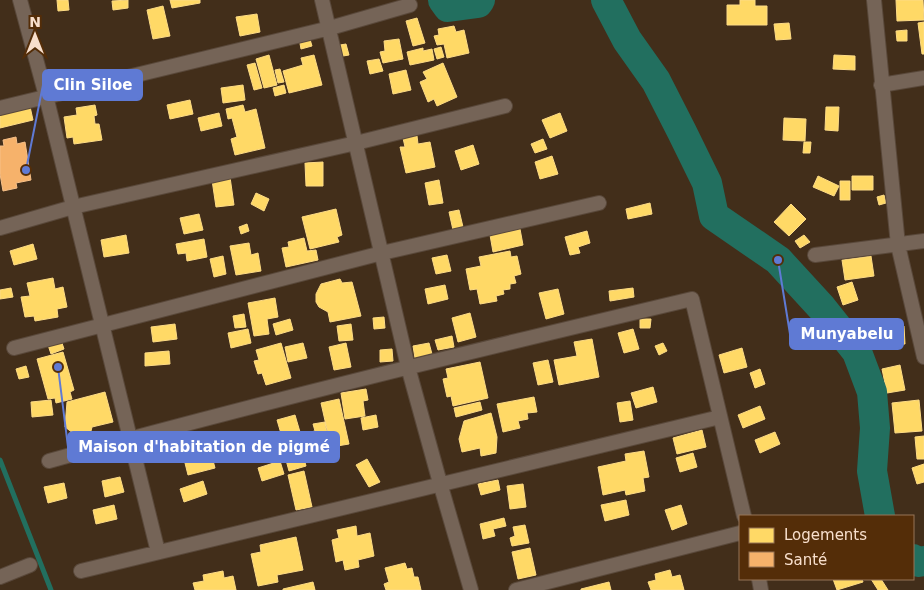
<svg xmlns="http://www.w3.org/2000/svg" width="924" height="590" font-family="'DejaVu Sans',sans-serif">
	<rect width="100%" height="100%" fill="#422e1a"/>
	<path fill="#ffd966" stroke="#fddb85" d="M57 0H68L69 10 58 11Z
		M128 0V8L113 10 112 1Z
		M170 0H200V3L172 8Z
		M740 0H755V6H767V25H727V5H740Z
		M896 0H923L924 20 897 21Z
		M163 6 170 36 153 39 147 10Z
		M257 14 260 32 240 36 236 17Z
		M417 18 425 43 413 46 406 21Z
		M924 22V54H922L918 23Z
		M789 23 791 39 776 40 774 24Z
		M454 26 456 32 464 30 469 53 447 58 444 44 437 45 434 36 439 35 438 29Z
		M907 30V41H897L896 31Z
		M309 36 312 46 301 49 299 38Z
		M399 39 403 59 383 63 380 52 385 51 384 41Z
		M346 44 349 55 343 56 340 45Z
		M441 47 444 57 437 59 434 49Z
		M423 48V51L432 49 434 60 410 65 407 52Z
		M269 55 277 85 264 88 256 59Z
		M314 55 322 85 289 93 283 71 303 65 301 58Z
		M834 55 855 56V70L833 69Z
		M379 59 383 71 370 74 367 61Z
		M255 63 262 88 254 90 247 65Z
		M443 63 457 97 437 106 434 99 428 102 420 82 427 79 423 72Z
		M280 69 284 82 278 83 275 70Z
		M406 70 411 90 393 94 389 74Z
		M243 85 245 100 223 103 221 88Z
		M284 85 286 93 275 96 273 88Z
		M190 100 193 114 170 119 167 105Z
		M29 102 33 120 0 128V109Z
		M95 105 97 115 94 116 95 124H99L102 140 74 144 73 137 67 138 64 117 77 115 76 108Z
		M243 105 245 112 256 109 265 148 235 155 231 139 237 137 232 118 228 119 226 109Z
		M826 107H839L838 131 825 130Z
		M219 113 222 126 201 131 198 118Z
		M560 113 567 131 550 138 542 120Z
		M784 118 806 119 805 141 783 140Z
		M417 136 418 144 430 142 435 167 406 173 400 147H405L403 138Z
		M543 139 547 149 535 153 531 144Z
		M804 142H811L810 153H803Z
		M473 145 479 164 461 170 455 151Z
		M552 156 558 174 540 179 535 162Z
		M323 162V186H306L305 163Z
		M818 176 839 186 834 196 813 187Z
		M852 176H873V190H852Z
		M230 177 234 205 216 207 212 180Z
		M439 180 443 203 429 205 425 183Z
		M840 181H850V200H840Z
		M256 193 269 199 264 211 251 204Z
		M884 195 886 203 879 205 877 197Z
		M650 203 652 214 628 219 626 209Z
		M791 204 806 219 789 236 774 222Z
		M336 209 342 235 337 237 339 242 310 249 302 217Z
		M459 210 463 227 453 230 449 212Z
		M199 214 203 230 184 234 180 218Z
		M247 224 249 231 241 234 239 227Z
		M520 229 523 245 493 252 490 235Z
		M587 231 590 243 578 247 580 253 570 255 565 237Z
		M126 235 129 253 104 257 101 240Z
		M804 235 810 242 800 248 795 241Z
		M304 238 307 251 316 250 318 260 286 267 282 248 289 247 288 242Z
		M204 239 207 257 187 261 186 253 178 254 176 244Z
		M249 243 251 255 258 253 261 271 236 275 230 246Z
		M33 244 37 259 14 265 10 251Z
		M510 251 511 257 517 256 521 274 514 276 516 283 510 284V289L503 290 504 294 496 296 497 301 480 304 477 289 470 290 466 269 481 266 479 257Z
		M447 255 451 271 436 274 432 258Z
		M223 256 226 274 214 277 210 259Z
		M871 256 874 276 845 280 842 260Z
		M53 278 55 289 63 287 67 307 57 309 58 317 35 321 34 316 25 317 21 297 30 296 27 283Z
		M340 279 342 283 352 282 361 316 330 322 328 312 319 307 316 302V294L321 284Z
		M852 282 858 300 843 305 837 287Z
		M445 285 448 299 428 304 425 289Z
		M11 288 13 297 0 299V290Z
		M633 288 634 297 610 301 609 291Z
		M558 289 564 314 546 319 539 293Z
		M275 298 278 317 267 319 269 334 254 336 248 303Z
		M470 313 476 337 458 342 452 318Z
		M244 314 246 327 235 328 233 316Z
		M384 317 385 328 374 329 373 318Z
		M290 319 293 330 276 335 273 324Z
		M640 319H651L650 328H640Z
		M175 324 177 339 153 342 151 327Z
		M351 324 353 340 339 341 337 326Z
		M904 326 905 344 881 345V327Z
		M248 329 251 343 231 348 228 333Z
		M633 329 639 349 624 353 618 333Z
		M452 336 454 347 438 350 435 340Z
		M592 339 599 377 559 385 554 360 577 356 574 342Z
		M61 340 64 349 51 354 48 345Z
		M281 343 291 378 266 385 262 373 258 374 254 361 259 360 256 350Z
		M303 343 307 358 288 362 285 347Z
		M346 343 351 367 334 370 329 347Z
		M429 343 432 354 415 358 413 346Z
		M663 343 667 351 659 355 655 346Z
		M742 348 747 367 724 373 719 355Z
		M392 349 393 361 380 362V350Z
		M169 351 170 364 145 366V353Z
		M63 352 74 390 70 392 72 399 56 403 55 398 48 399 37 359Z
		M548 360 553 382 538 385 533 363Z
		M480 362 488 398 453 406 451 396 447 397 443 379 448 378 446 369Z
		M900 365 905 390 887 393 882 369Z
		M26 366 29 377 19 379 16 369Z
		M760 369 765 384 755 388 750 373Z
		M653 387 657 402 636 408 631 393Z
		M366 389 368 400 363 401 365 416 345 419 341 393Z
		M105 392 113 422 92 427 90 435 77 436 65 427 67 402Z
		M534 397 537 412 527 413 528 419 518 421 520 428 503 432 497 404Z
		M339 399 349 444 331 447 321 403Z
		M51 400 53 415 32 417 31 402Z
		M919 400 922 431 895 433 892 403Z
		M630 401 633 420 620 422 617 403Z
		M480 402 482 410 456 417 454 408Z
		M760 406 765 419 743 428 738 415Z
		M491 413 497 437 496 453 481 456 480 448 462 452 459 439 464 421Z
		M295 415 300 432 282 437 277 420Z
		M376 415 378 427 363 430 361 418Z
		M325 422 329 447 301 452 298 439 306 438 305 433 315 431 313 424Z
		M702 430 706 447 677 454 673 438Z
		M775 432 780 444 760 453 755 440Z
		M924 436V459H917L915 437Z
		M644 451 649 477 643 478 645 491 626 495 625 490 603 495 598 467 626 461 625 454Z
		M211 453 215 468 188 475 184 459Z
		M693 453 697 467 680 472 676 458Z
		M303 455 306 466 289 471 286 460Z
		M367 459 380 482 369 487 356 465Z
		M280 461 284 474 262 481 258 468Z
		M924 464V482L917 484 912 468Z
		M304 471 312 507 296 510 288 475Z
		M120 477 124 492 105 497 102 481Z
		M498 480 500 490 481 495 478 484Z
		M203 481 207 494 184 502 180 489Z
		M64 483 67 498 48 503 44 487Z
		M523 484 526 507 510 509 507 486Z
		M626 500 629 515 605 521 601 505Z
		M114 505 117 519 96 524 93 510Z
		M681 505 687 524 672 530 665 510Z
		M504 518 506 526 493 529 495 536 483 539 480 524Z
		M525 525 529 543 512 546 510 538 515 536 513 527Z
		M356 526 357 536 370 533 374 556 358 560 359 567 345 570 343 560 336 562 332 540 339 538 337 530Z
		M296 537 303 570 277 575 278 582 258 586 251 554 261 552 260 545Z
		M530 548 536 575 518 579 512 552Z
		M405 563 407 569 412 568 414 577H418L421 590H386L384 584 389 582 385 568Z
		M670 570 672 577 680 575 684 590H651L648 582 656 580 655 574Z
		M223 571 224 578 233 576 236 590H195L193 583 204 581 203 575Z
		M833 579H862L863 582 837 590Z
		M871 579H881L888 590H878Z
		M313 582 315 590H283V589Z
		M609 582 611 590H581V589Z"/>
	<path fill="#f6b26b" stroke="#f7c088" d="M16 137 17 144 25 142 31 180 16 183 17 188 3 191 0 174V146H4L3 140Z"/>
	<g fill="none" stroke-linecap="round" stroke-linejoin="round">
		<path stroke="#226f5f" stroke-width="5" d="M0 460 51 590"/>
		<path stroke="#226f5f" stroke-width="30" d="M443 0 448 7 478 3 480 0
			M606 0 627 40 656 81 682 132 707 183 714 216 778 260 822 308 857 352 872 392 875 428 872 471 880 516
			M913 559 918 562 924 561"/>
		<g stroke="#59483a" stroke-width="16">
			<path id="street" d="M20 0 46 96 158 552
				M322 0 408 367 440 483 471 590
				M874 0 898 245 924 357
				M881 85 924 78
				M0 108 330 28 410 5
				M0 228 73 207 356 143 505 106
				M815 255 924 241
				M14 348 382 253 599 203
				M49 461C262 402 477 350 692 299L744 516
				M81 571 720 417
				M0 577 30 565
				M759 579 761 590
				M516 590 740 533"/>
		</g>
		<use href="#street" stroke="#756457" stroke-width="14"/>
	</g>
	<path fill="none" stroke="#5f7ad4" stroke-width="2" d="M26 170L43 85M778 260L790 334M58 367L68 447"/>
	<g fill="#5f7ad4" stroke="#542d08" stroke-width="2">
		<circle cx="26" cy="170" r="5"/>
		<circle cx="778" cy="260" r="5"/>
		<circle cx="58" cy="367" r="5"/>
	</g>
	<g fill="#5f7ad4" stroke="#5f7ad4" stroke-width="2">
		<rect x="43" y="70" width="99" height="30" rx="5"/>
		<rect x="790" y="319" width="113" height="30" rx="5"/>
		<rect x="68" y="432" width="271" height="30" rx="5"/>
	</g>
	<g font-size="15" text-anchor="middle" font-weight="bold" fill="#fff">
		<text x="93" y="90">Clin Siloe</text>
		<text x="847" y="339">Munyabelu</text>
		<text x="204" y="452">Maison d'habitation de pigmé</text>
	</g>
	<rect x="739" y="515" width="175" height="65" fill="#542d08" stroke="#967456"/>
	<rect x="749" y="528" width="25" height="15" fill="#ffd966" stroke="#967456"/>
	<text x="784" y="540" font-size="15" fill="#f8dfcc">Logements</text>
	<rect x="749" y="552" width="25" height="15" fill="#f6b26b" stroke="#967456"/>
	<text x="784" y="565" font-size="15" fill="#f8dfcc">Santé</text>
	<g transform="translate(35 35)" stroke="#542d08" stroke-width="4" paint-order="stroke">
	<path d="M0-4L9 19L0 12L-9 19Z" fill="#f8dfcc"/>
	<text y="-8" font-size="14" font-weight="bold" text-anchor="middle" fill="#f8dfcc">N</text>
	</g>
</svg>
